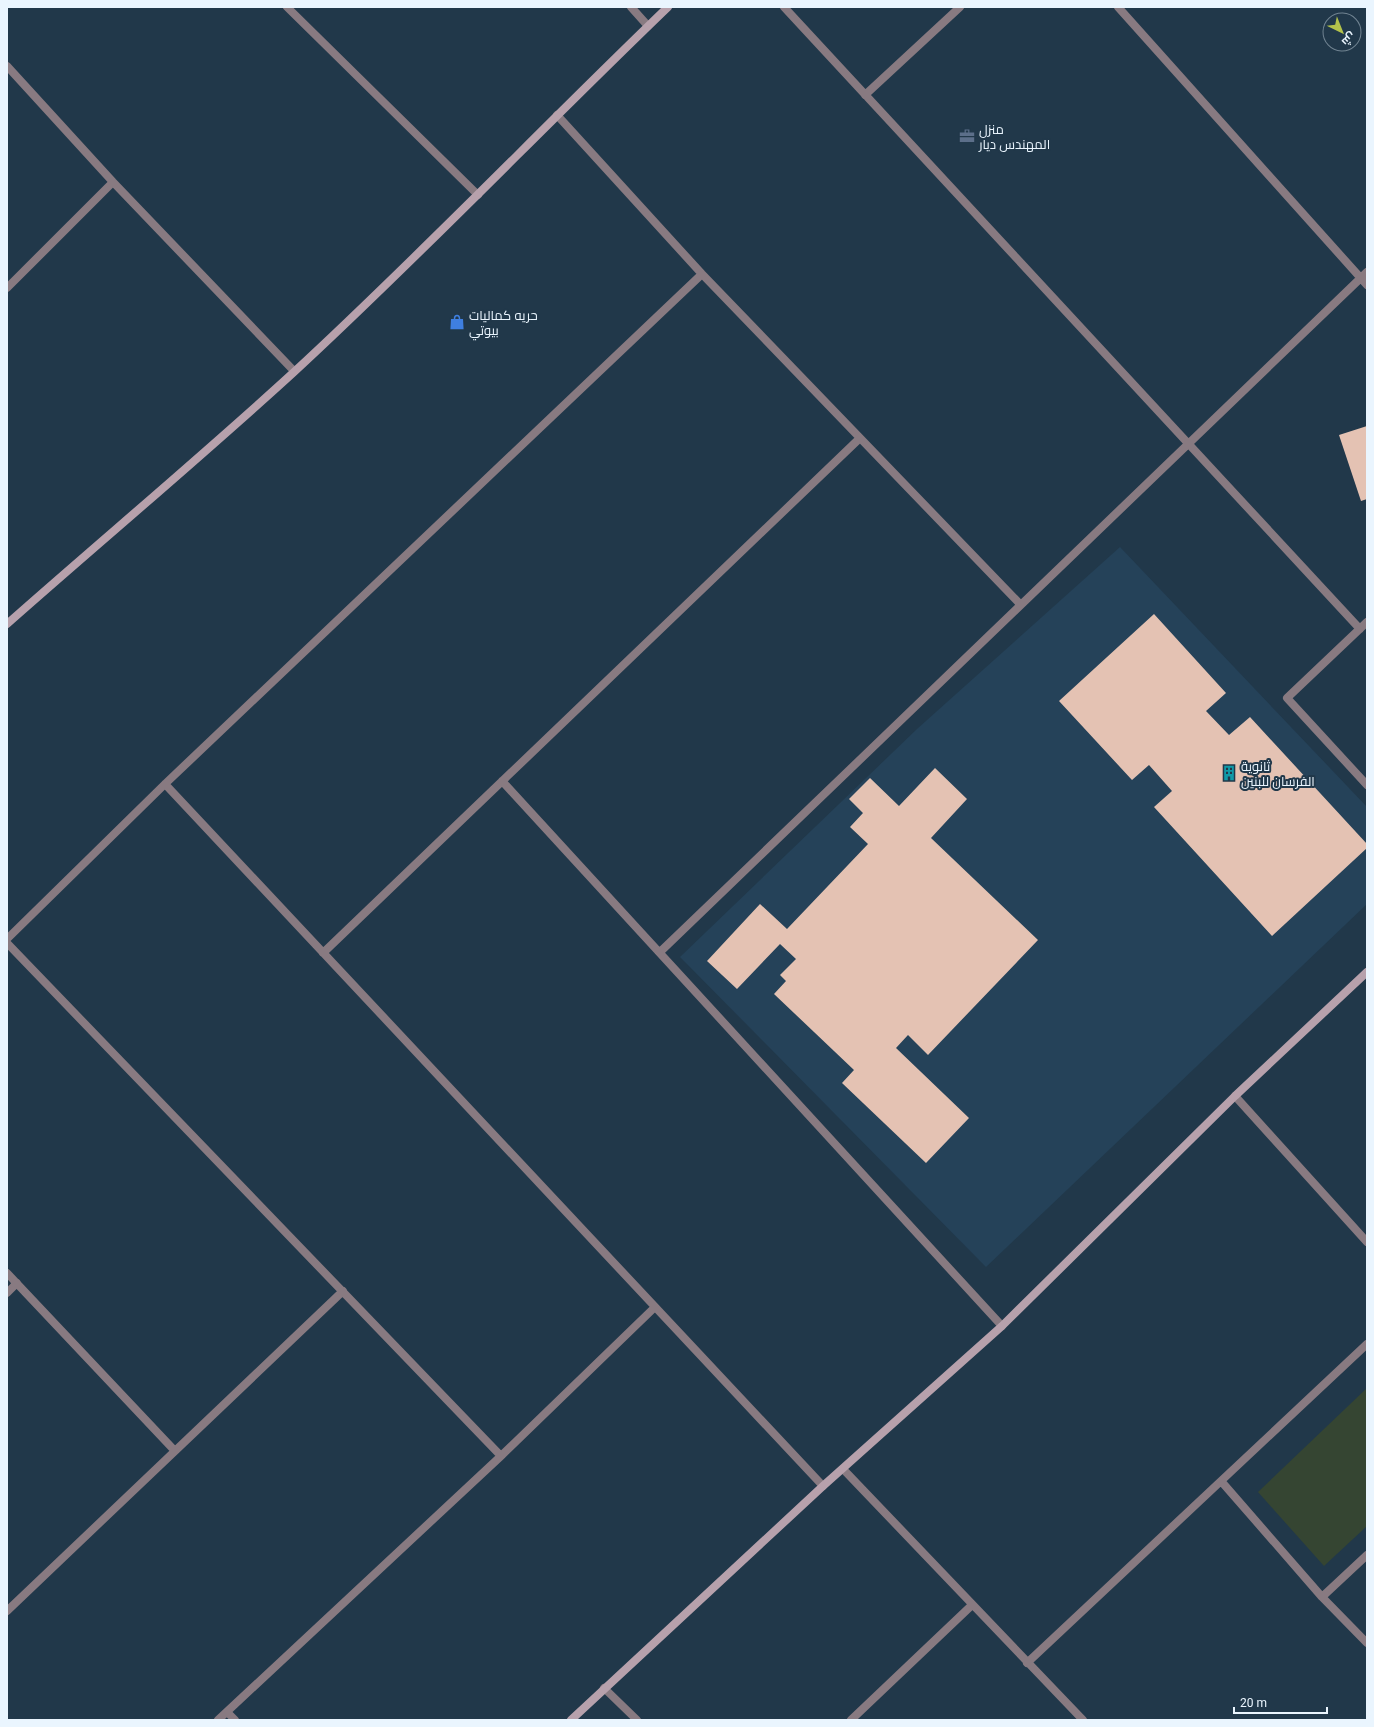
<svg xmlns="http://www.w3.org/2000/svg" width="1374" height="1727" font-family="Roboto,Cairo,sans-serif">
	<rect width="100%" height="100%" fill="#21384a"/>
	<path fill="#254259" d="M1120 547 1367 807V904L986 1267 680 957 917 729Z"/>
	<path fill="#354532" d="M1367 1388V1526L1324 1566 1258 1492Z"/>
	<path fill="#e4c2b3" d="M1367 426V499L1361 501 1339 435Z
		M1154 614 1226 693 1206 711 1229 735 1250 717 1367 844V848L1272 936 1154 807 1172 791 1149 765 1132 780 1059 701Z
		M935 768 967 799 931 838 1038 940 928 1055 908 1035 896 1048 969 1118 926 1163 842 1083 854 1070 774 994 786 981 780 975 796 959 780 944 737 989 707 961 760 904 787 929 868 844 850 827 863 813 849 799 870 778 899 806Z"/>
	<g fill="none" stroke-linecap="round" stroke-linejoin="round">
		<path stroke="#887a81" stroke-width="8" d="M287 7 478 195
			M631 7 648 26
			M784 7 1360 629
			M1118 7 1367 285
			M7 66 113 182 294 371
			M865 95 960 7
			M557 115 702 274 1020 604
			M7 288 113 182
			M1367 622 1287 698 1367 785
			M502 781 1002 1326
			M165 784 823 1486
			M7 939 165 784 702 274
			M7 943 501 1456
			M660 952C895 725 1131 499 1367 272
			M323 953 860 438
			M1235 1096 1367 1242
			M7 1273 175 1451
			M7 1293 17 1283
			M843 1469 1083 1720
			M1221 1481 1322 1597 1367 1643
			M1322 1597 1367 1555
			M7 1611 343 1291
			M1027 1663 1367 1344
			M604 1688 637 1720
			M227 1712 235 1720
			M218 1720 501 1456 655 1307
			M851 1720 972 1605"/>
		<path stroke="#b7a1ac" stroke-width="8" d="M7 624C102 540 200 458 294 372 422 254 542 128 668 7
			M571 1720 823 1486 1002 1326 1235 1096 1367 972"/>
	</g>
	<defs>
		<g id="office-bare" transform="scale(1.2)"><path d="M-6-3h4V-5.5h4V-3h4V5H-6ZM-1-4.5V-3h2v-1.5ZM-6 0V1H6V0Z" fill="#5c6f8a" stroke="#21384a" stroke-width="2.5" paint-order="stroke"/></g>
		<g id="shop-bare" transform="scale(1.2)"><path d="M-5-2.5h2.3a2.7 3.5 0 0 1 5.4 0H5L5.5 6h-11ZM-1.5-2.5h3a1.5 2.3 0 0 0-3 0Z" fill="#3f7fe0" stroke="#21384a" stroke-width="2.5" paint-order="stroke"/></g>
		<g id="building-bare" transform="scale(1.2)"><path d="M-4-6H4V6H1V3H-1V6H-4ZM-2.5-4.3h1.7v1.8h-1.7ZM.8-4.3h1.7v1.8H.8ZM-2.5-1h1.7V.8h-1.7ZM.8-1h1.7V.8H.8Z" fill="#0f9aa8" stroke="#21384a" stroke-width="2.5" paint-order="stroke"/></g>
	</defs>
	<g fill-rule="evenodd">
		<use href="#office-bare" x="967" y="136"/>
		<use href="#shop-bare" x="457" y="322"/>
		<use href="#building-bare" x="1229" y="773"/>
	</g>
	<g text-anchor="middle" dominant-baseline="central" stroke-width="4" stroke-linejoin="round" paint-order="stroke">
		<g font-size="13" fill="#eaf5fe" stroke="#21384a" text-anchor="start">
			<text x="979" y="129">منزل<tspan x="979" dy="15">المهندس ديار</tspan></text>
			<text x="469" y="315">حريه كماليات<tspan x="469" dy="15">بيوتي</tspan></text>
			<text x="1241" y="766">ثانوية<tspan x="1241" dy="15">الفرسان للبنين</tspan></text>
		</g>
	</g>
	<rect width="1374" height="1727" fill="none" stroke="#eaf5fe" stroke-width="16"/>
	<g transform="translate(1342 32) rotate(137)"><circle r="19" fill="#21384a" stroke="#718492"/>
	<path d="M0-3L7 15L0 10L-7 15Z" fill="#b3c24b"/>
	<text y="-6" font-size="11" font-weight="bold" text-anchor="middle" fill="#eaf5fe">ش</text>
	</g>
	<path d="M1234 1707v6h93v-6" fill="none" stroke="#eaf5fe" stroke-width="2"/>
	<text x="1240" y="1707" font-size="12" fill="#eaf5fe" stroke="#21384a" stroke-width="3" paint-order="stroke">20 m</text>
</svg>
